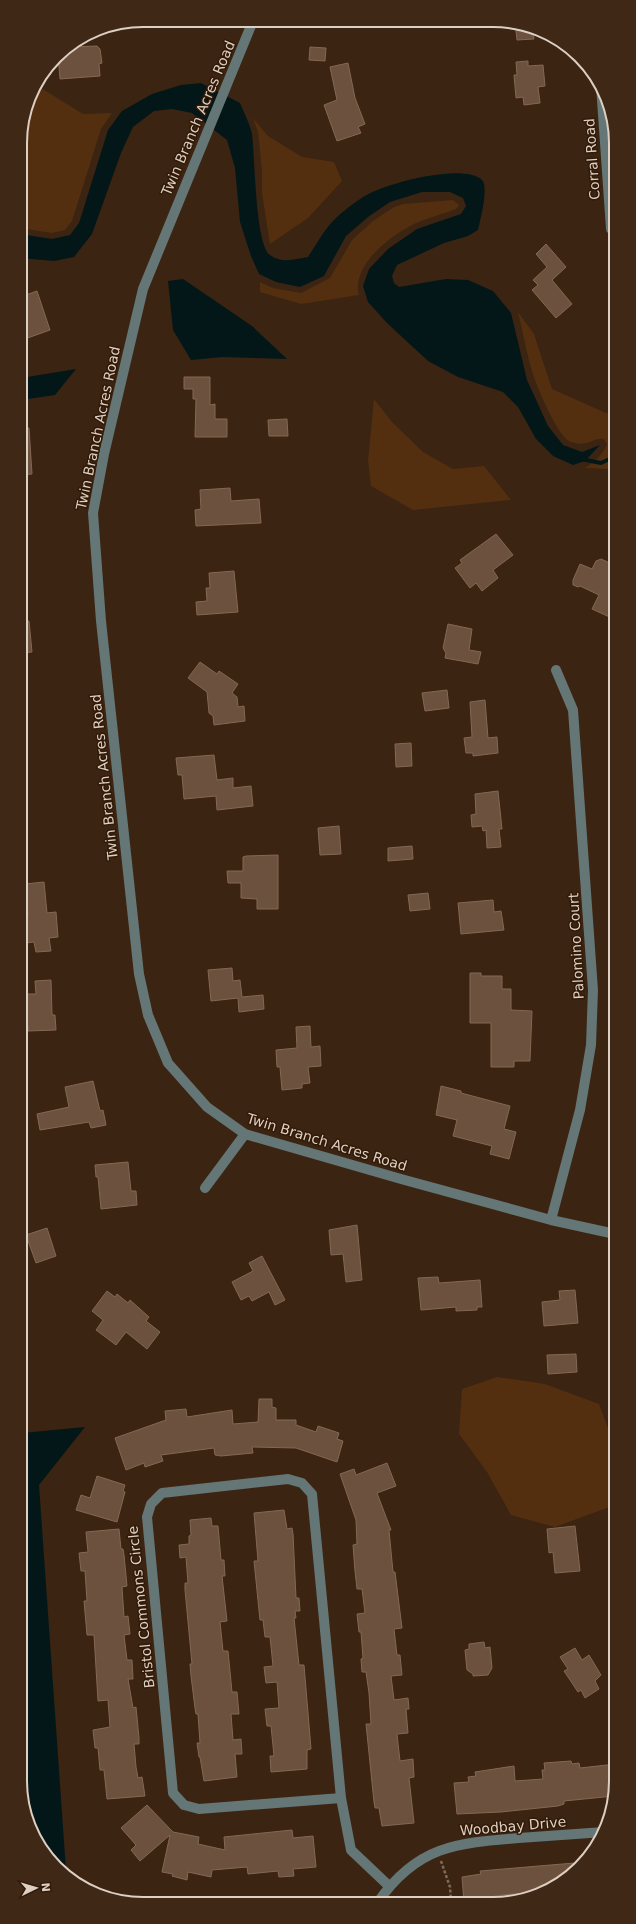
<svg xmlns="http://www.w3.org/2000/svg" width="636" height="1924" font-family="'DejaVu Sans',sans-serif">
	<rect width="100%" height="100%" fill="#3b2411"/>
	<path fill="#532f10" d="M36 85 83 114 112 113 101 129 72 221 65 230 52 233 20 228 28 197 26 140 22 129 33 89Z
		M253 118 268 136 302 157 334 162 342 181 308 218 270 244 262 193V171L258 132Z
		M453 200 459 205 456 209C443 214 428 218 416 223 391 235 351 265 359 295L301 304 260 292V282L273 288 301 293 330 278 352 240 373 221 394 207 403 204Z
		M518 312 534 334 552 389 606 413 614 411V474L611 469 584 468C593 465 604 453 607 444L604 439C591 437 589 449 569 441 558 436 538 390 534 377 527 356 523 333 518 312Z
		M374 399 392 422 423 452 453 469 484 466 511 500 413 510 371 486 368 461Z
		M497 1377 545 1384 599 1404 615 1447V1505L555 1527 511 1515 487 1472 459 1434 462 1389Z"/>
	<path fill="#041718" d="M201 83 240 103C244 113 250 124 252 134 255 155 255 245 270 255 282 264 295 259 308 257 316 245 323 232 332 222 340 213 353 204 363 197 383 184 463 162 482 180 489 187 480 221 478 230L468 236 444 243 397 265 392 276 394 283 399 287 446 279 468 280 493 291 511 313 527 380 548 426 563 445 582 452 600 445 585 461 573 465 553 456 536 439 518 407 503 392 458 377 428 361 387 323 368 302 363 286 369 269 388 249 417 229 461 214 466 206 463 198 450 192H422L390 202 368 217 346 236 324 276 300 287 276 282 259 274 251 256 240 222 235 168 227 140 192 113 172 109 154 111 133 127 121 153 92 234 74 257 54 261 20 258V234L52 239 70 235 79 223 108 130 122 111 152 94 181 85Z
		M183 279 252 326 287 359 223 357 191 360 173 330 168 281Z
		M76 369 55 395 21 400V378Z
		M85 1427 39 1485 66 1870 123 1902 89 1891 56 1868 33 1835 22 1804V1433Z"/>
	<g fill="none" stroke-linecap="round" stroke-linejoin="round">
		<path stroke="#041718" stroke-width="4" d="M581 459 601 463 614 457"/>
	</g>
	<path fill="#6c523e" stroke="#836853" d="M515 22 533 29 534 39 517 40Z
		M97 46 100 49 102 63 99 64 100 76 60 79 58 55 62 51 67 47Z
		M310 47 326 48 325 61 309 60Z
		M528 61V66L543 65 545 86 538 87 540 103 524 105 523 97 516 98 514 75H517L516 62Z
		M348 63 355 98 365 124 358 127 361 133 337 141 324 105 337 100 330 67Z
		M546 244 566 267 552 280 572 304 556 318 532 290 538 285 533 280 547 267 536 254Z
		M37 291 50 330 22 340 21 335 20 297Z
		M184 377H210V405L215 404V419H227V437H195L196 399H193V389H184Z
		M287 419 288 436H269L268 420Z
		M21 428H29L32 474 21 475Z
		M230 488 231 501 259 499 261 523 196 526 195 510 201 509 200 490Z
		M496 534 513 555 493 570 498 578 482 591 476 583 470 588 455 568 462 563 460 560Z
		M601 559 614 565V619L592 609 599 595 580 586 578 587 573 585V580L580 564 592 569 596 561Z
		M234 571 238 612 197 615 196 602 207 601 206 588H210L209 573Z
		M21 621H29L32 652 21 653Z
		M448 624 472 629 469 650 481 652 478 664 445 658 446 653 443 648Z
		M200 662 217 674 219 671 238 684 232 693 237 697 238 707 244 706 245 721 214 725 213 716 209 713 207 692 188 678Z
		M447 690 449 708 425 711 422 693Z
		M485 700 488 738 497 737 498 753 473 756V753H466L464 738 472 737 470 702Z
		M411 743 412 766 396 767 395 744Z
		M214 755 217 780 233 778V788L251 786 253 806 217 810 216 796 184 799 182 775H178L176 758Z
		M498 791 502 829H499L501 847 487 848 486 830 483 831 482 826 472 827 471 815 476 814 475 794Z
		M339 826 341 854 320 855 318 828Z
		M412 846 413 859 388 861V848Z
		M278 855V909H257V899L241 898V883H228L227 871H243V857L246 856Z
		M44 882 47 913 56 912 58 937 49 938 51 951 36 952 34 942 26 943V940L21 941V916L28 915 25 884Z
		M428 893 430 909 410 911 408 895Z
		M493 900 494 912 501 911 504 930 461 934 458 903Z
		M232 968 233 981 240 980 242 997 263 995 264 1009 239 1012 238 998 211 1001 208 970Z
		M470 973H481V976H502V989H511V1010L532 1011 530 1061H514V1067H491V1023H470Z
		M51 980 52 1015H55L56 1030 28 1031V1026L21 1027V1007H26V994H36L35 981Z
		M310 1026 311 1047 320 1046 321 1066 308 1067 310 1083 302 1084V1088L282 1090 280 1067H277L276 1050 297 1048 296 1027Z
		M93 1081 100 1111 103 1110 106 1125 91 1128 89 1122 40 1130 37 1114 69 1107 65 1087Z
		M441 1086 461 1091V1093L510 1106 504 1129 516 1132 509 1159 490 1154 492 1146 453 1136 457 1120 436 1115Z
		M128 1162 131 1191H136L137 1205 101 1209 98 1177H96L95 1165Z
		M357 1225 362 1280 346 1282 343 1254 331 1255 329 1230Z
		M47 1228 56 1256 36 1263 26 1235Z
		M262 1256 285 1300 275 1305 269 1292 252 1301 249 1296 241 1300 232 1282 253 1271 249 1263Z
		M438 1277 439 1283 480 1280 482 1307H477V1310L456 1311V1307L421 1310 418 1278Z
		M575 1290 578 1323 544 1326 542 1302 560 1300 559 1291Z
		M107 1291 115 1297 117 1294 128 1303 130 1300 149 1317 146 1321 160 1332 147 1349 126 1332 116 1345 96 1330 103 1320 92 1311Z
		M576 1354 577 1372 548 1374 547 1355Z
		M259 1399H272V1407L276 1408V1420H296V1425L316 1432 318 1426 339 1433 337 1439 343 1441 337 1462 296 1448 252 1447 253 1453 221 1456 215 1455 214 1448 161 1455 163 1461 145 1467 144 1463 126 1470 115 1438 166 1420 165 1411 186 1409 187 1417 232 1410 233 1424 258 1422Z
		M387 1463 396 1486 377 1493 391 1530H389L393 1572H395L402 1628 394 1629 397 1655H400L402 1675 391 1676 394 1700 408 1698 409 1709H406L408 1733 397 1734 400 1761 413 1759 414 1777 409 1778 414 1823 382 1826 379 1808H375L374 1802 366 1724H371L369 1693 366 1672H362L361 1659 363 1658 361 1632H359L357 1614 365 1613 362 1589H357L355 1571 353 1545 357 1544 356 1520 340 1474 354 1469 356 1475Z
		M97 1476 125 1485 123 1491 125 1492 117 1522 76 1510 81 1495 90 1498Z
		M284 1510 287 1529 292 1528 293 1534 296 1598H299L300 1611H295L296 1618H294L299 1665H304L311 1749 307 1750V1769L271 1772 270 1756H274L271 1726H267L265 1709 279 1708 277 1682 266 1683 264 1667 273 1666 270 1637H265L263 1620H260L254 1561H258L254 1513Z
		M211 1518 212 1526H218L221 1560H224L225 1576H222L227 1621 220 1622 223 1651H228L232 1692H237L239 1714H231L233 1740 241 1739 242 1754H235L237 1777 204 1781 200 1757H199L197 1743H200L198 1714H196L195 1708 191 1676 190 1664H192L185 1590V1583H188L186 1557 180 1558 179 1545 189 1544V1536L191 1535 190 1520Z
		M575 1526 580 1571 555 1573 553 1552 549 1553 547 1529Z
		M119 1529 121 1549H123L124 1555 127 1586 122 1587 124 1617 128 1616 130 1634 124 1635 127 1660H132L133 1679H128L133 1708 136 1707 139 1738V1744H134L136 1767 138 1778 142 1777 145 1796 107 1799 104 1770H100L98 1748H95L93 1730 110 1727 108 1700 98 1701 94 1635H87L84 1601H87L85 1571H81L79 1553 88 1552 86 1532Z
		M484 1642 485 1648 490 1647 492 1668 488 1675 473 1676V1674L467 1670 465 1650 469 1649V1644Z
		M575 1648 582 1660 589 1655 601 1675 595 1681 599 1689 585 1698 581 1690 578 1692 564 1671 568 1669 560 1657Z
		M571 1761 572 1764 579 1763 580 1768 616 1764 614 1796 564 1801V1804L558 1806 501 1812 457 1814 454 1783 469 1782 468 1777 476 1776 475 1772 514 1766 515 1781 543 1779 542 1770H545L544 1763Z
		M147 1805 173 1832 199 1837 198 1844 225 1850 224 1837 292 1830 293 1838 313 1836 316 1867 293 1869 294 1876 279 1877 278 1871 248 1874 247 1867 212 1870 211 1877 188 1872 187 1880 172 1876 173 1874 162 1872 170 1835 140 1861 131 1850 136 1845 121 1828Z
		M586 1862 554 1888 527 1898 526 1893 501 1895 502 1902H464L462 1877 481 1874 480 1871Z"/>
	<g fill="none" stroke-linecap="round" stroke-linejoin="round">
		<path stroke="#7f6b5b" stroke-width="2.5" stroke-dasharray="3 2" stroke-linecap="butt" d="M441 1861 450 1887 451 1902"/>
		<path stroke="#647676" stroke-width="10" d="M253 21 143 289 104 454 93 513 101 621 139 974 148 1015 168 1063 207 1107 245 1134 401 1179 551 1220 615 1234
			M601 86 611 229
			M205 1188 245 1134
			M551 1220 580 1110 591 1045 593 990 573 710 556 670
			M341 1798 199 1809 184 1805 173 1793 147 1517 151 1504 162 1493 288 1479 302 1483 312 1494 341 1798 351 1850 389 1886
			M378 1902C417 1846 456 1843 519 1838 547 1836 576 1834 604 1832"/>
	</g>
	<g text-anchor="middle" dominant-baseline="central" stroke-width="3" stroke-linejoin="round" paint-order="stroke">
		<g font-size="14" fill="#decfc3" stroke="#311a07">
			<text transform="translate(198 118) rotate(-67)">Twin Branch Acres Road</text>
			<text transform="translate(592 159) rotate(-94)">Corral Road</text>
			<text transform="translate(98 428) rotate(-78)">Twin Branch Acres Road</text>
			<text transform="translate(104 777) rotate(-96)">Twin Branch Acres Road</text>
			<text transform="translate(576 946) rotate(-93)">Palomino Court</text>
			<text transform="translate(327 1142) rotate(17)">Twin Branch Acres Road</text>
			<text transform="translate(141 1607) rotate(-96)">Bristol Commons Circle</text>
			<text transform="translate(513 1826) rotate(-5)">Woodbay Drive</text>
		</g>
	</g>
	<path d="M0 0H636V1924H0ZM143 27H493A116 116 0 0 1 609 143V1781A116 116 0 0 1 493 1897H143A116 116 0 0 1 27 1781V143A116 116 0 0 1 143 27Z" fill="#3f2816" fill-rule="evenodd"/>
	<path fill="none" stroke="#decfc3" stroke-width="2" d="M143 27H493A116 116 0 0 1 609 143V1781A116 116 0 0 1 493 1897H143A116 116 0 0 1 27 1781V143A116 116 0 0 1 143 27Z"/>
	<g transform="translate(36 1888) rotate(85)" stroke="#311a07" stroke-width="3" paint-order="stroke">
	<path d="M0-3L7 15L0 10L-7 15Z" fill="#decfc3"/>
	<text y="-6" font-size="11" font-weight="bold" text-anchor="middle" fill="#decfc3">N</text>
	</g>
</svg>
